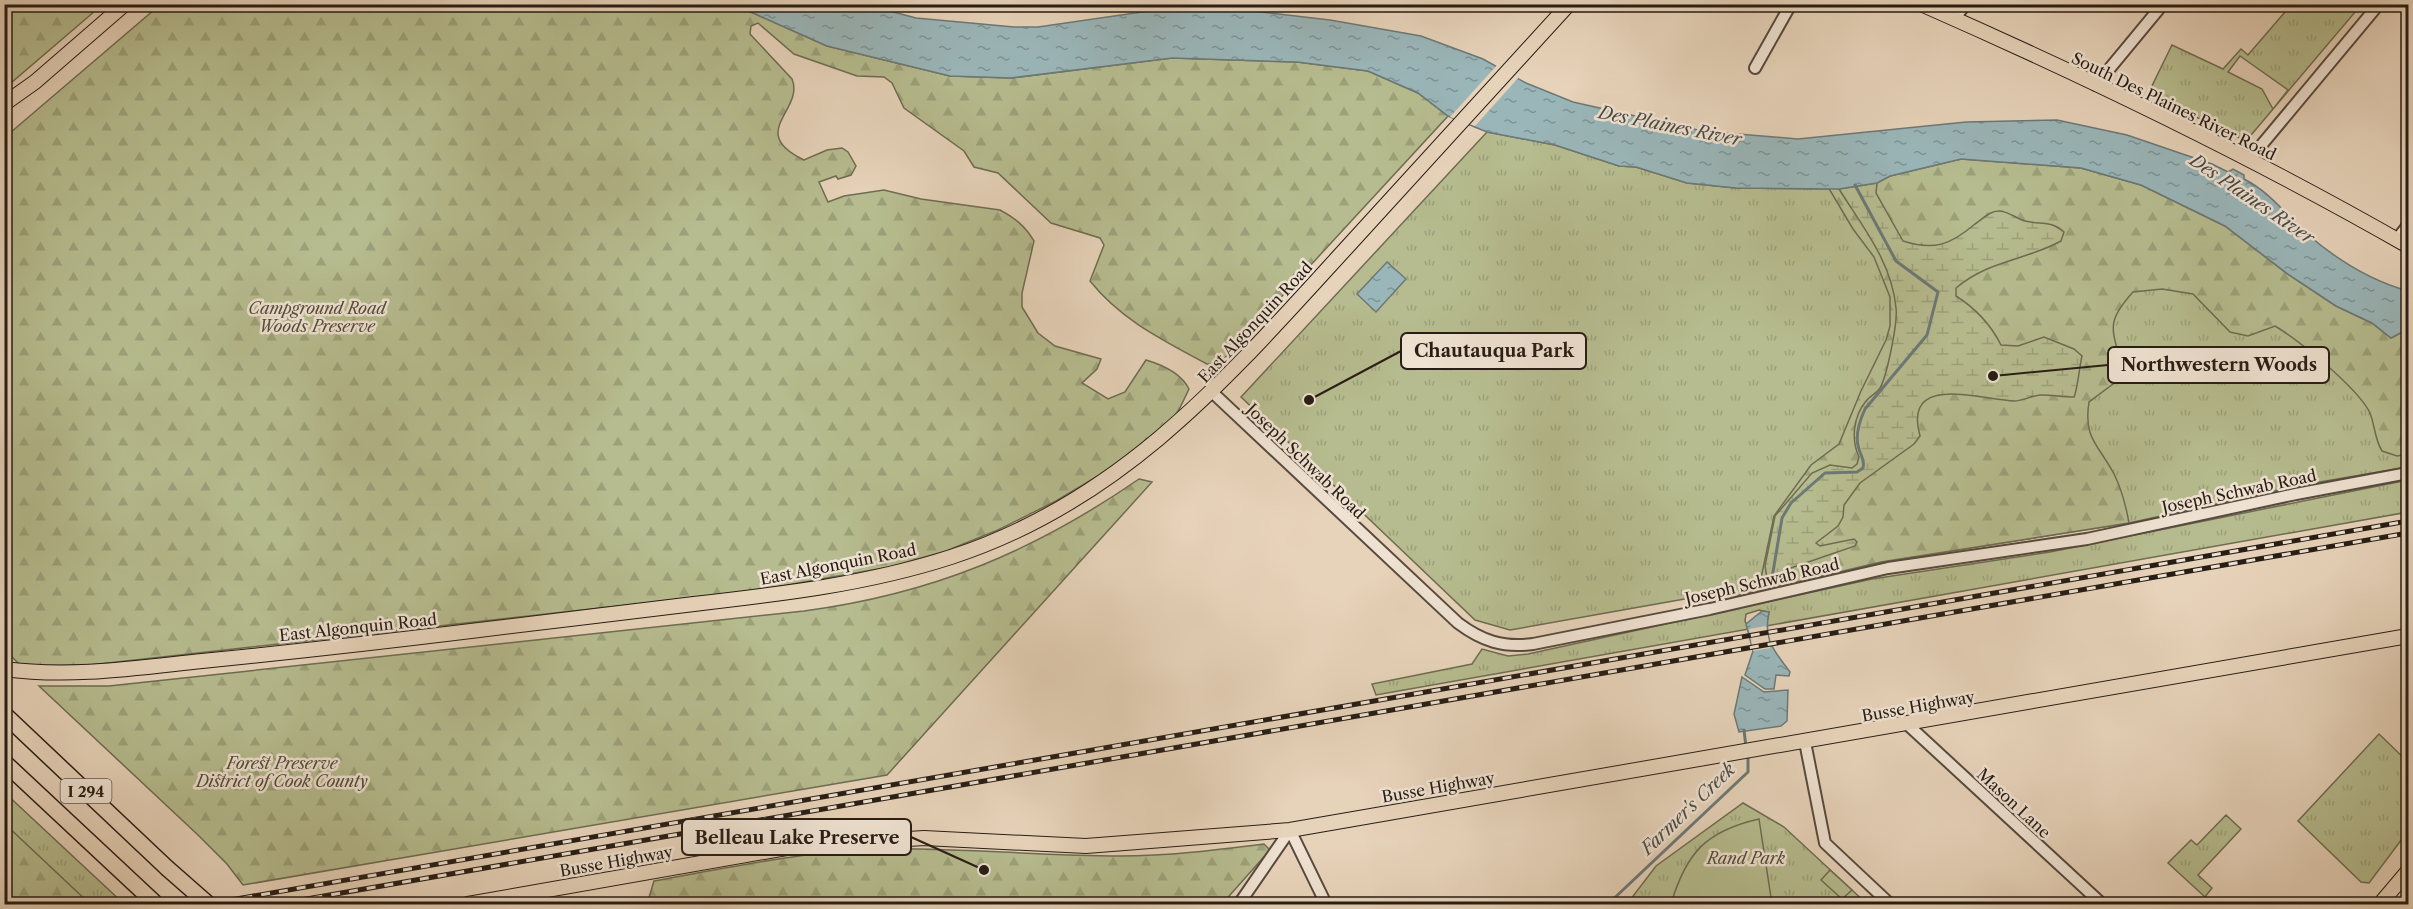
<svg xmlns="http://www.w3.org/2000/svg" width="2413" height="909" font-family="'Libre Caslon Text',serif">
	<defs>
		<pattern id="grass-tufts" width="24" height="20" patternUnits="userSpaceOnUse" patternTransform="scale(1.5)"><rect width="24" height="20" fill="#b6bc8f"/><path d="M3 7l-1-3M5 7V3M7 7l1-3M15 17l-1-3M17 17v-4M19 17l1-3" fill="none" stroke="#9ca17a"/></pattern>
		<pattern id="forest-firs" width="22" height="20" patternUnits="userSpaceOnUse" patternTransform="scale(1.5)"><rect width="22" height="20" fill="#b6bc8f"/><path d="M5 1l3.5 6h-7zM16 11l3.5 6h-7z" fill="#9ca17a"/></pattern>
		<pattern id="wetland-marsh" width="20" height="14" patternUnits="userSpaceOnUse" patternTransform="scale(1.5)"><rect width="20" height="14" fill="#b6bc8f"/><path d="M1 5h8M5 5V1M11 12h8M15 12V8" fill="none" stroke="#9ca17a"/></pattern>
		<pattern id="water-ripples" width="26" height="14" patternUnits="userSpaceOnUse" patternTransform="scale(1.5)"><rect width="26" height="14" fill="#9ab6b9"/><path d="M2 4q2-2 4 0t4 0M15 11q2-2 4 0t4 0" fill="none" stroke="#7e9395"/></pattern>
	</defs>
	<rect width="100%" height="100%" fill="#e7d3ba"/>
	<filter id="stains"><feTurbulence type="fractalNoise" baseFrequency=".00333" numOctaves="4"/><feColorMatrix values="0 0 0 0 .2 0 0 0 0 .09 0 0 0 0 .02 0 0 0 .5 -.17"/></filter>
	<radialGradient id="worn" r=".72"><stop offset=".6" stop-color="#630" stop-opacity="0"/><stop offset="1" stop-color="#630" stop-opacity=".3"/></radialGradient>
	<path fill="url(#grass-tufts)" stroke="#6e6c52" stroke-width="1.5" fill-rule="evenodd" d="M2291 5H2361L2246 141 2148 94 2172 45 2223 69 2241 49 2248 55ZM2240 56 2288 90 2273 109 2262 89 2228 72Z
		M1487 132 1555 145 1619 166 1636 167 1687 183 1736 188 1839 189 1877 183 1890 176 1927 166 2259 253 2336 306 2372 323 2391 338 2404 331 2408 333V467L2302 485 2129 523 1881 562 1731 597V587L1724 592 1510 630 1475 620 1241 397Z
		M2408 480V512L1766 626 1769 612 1759 610 1746 614 1745 621 1749 629 1376 695 1372 684 1472 664 1482 649 1508 656 1528 654 1872 579 2050 552Z
		M2379 734 2408 762V831L2369 883 2361 882 2298 821Z
		M4 792 124 904H5Z
		M1743 803 1784 827 1867 904H1627L1656 866Z
		M2226 815 2241 829 2198 875 2212 888 2205 897 2168 863 2191 840 2197 845Z"/>
	<path fill="url(#forest-firs)" stroke="#6e6c52" stroke-width="1.5" d="M5 4H102V5L5 88Z
		M161 4 735 5 827 46 950 76 1011 78 1172 58 1297 62 1368 71 1418 93 1448 116 1226 357 1215 364H1207C1163 340 1121 320 1090 281L1104 245 1100 238 1051 223 998 173 974 167 964 151 904 108 892 83 884 77 857 76 794 54 758 23 751 26 750 34 792 79C805 110 746 132 804 160L827 150 842 148 848 152 856 166 851 175 838 179 836 176 819 182 828 202 844 196 884 190 921 199 1000 210C1015 218 1025 226 1034 241L1022 293V307L1038 333 1055 346 1101 359 1097 369 1082 383 1108 399 1125 392 1146 360C1163 365 1181 373 1189 389L1176 416 1113 467 1056 501 998 530 946 551 889 567 753 591 90 665 21 666 5 650 4 138Z
		M1961 159 2081 168 2141 185 2225 226 2289 275 2336 306 2372 323 2391 338 2404 331 2408 333V454L2397 456 2382 451C2374 438 2375 423 2369 411 2355 386 2300 341 2275 326L2248 336 2230 332 2193 294 2162 289 2133 292C2104 324 2113 329 2122 368L2113 384 2089 402C2083 439 2099 445 2114 474 2122 490 2126 506 2129 523L1881 562 1763 590 1760 583 1774 516 1811 465 1839 444 1861 391 1886 340 1890 326V297L1874 257 1853 229 1828 187 1839 189 1877 183 1890 176Z
		M1139 479 1152 482 887 775 243 885 227 864 198 835 39 686H109L804 611C932 594 1033 552 1139 479Z
		M4 824H5L90 904H5Z
		M1264 844 1270 850 1222 904H647L654 881C727 868 801 852 874 849 956 847 1038 856 1120 856 1168 856 1216 850 1264 844Z"/>
	<path fill="url(#wetland-marsh)" stroke="#6e6c52" stroke-width="1.5" d="M1877 183 1876 193 1903 241C1934 251 1950 245 1975 224 1983 219 1989 211 1999 211 2008 211 2017 219 2025 221 2041 225 2051 220 2064 232L2061 241C2027 260 1989 260 1956 288V296C1975 308 1991 325 2001 345L2018 346 2044 337 2074 349 2082 356C2080 364 2077 392 2074 397 2063 397 2052 395 2041 395 2032 395 2024 401 2014 401 1982 400 1902 372 1920 436L1914 444 1860 483 1844 505 1843 517 1838 526 1816 543 1820 546 1854 539 1857 542 1855 546 1788 569 1773 585 1768 584 1765 566 1775 516 1812 473 1830 465 1852 468 1857 464 1859 457C1851 440 1853 417 1866 401 1870 396 1876 394 1880 388 1887 376 1898 322 1896 308 1892 262 1862 226 1839 189Z"/>
	<path fill="#b6bc8f" stroke="#6e6c52" stroke-width="1.5" d="M1759 819 1772 904H1671C1686 853 1706 831 1759 819Z
		M1830 870 1852 890 1842 899 1821 880Z"/>
	<path fill="url(#water-ripples)" stroke="#6c7977" stroke-width="1.5" d="M735 5H867L916 18 1014 27H1038L1149 11 1218 7 1330 20 1421 36 1483 59 1526 83 1573 102 1702 131 1798 139 1966 122 2057 120 2127 135 2212 164 2228 172 2233 169 2244 175V179C2270 192 2286 215 2307 234 2336 259 2372 281 2408 291V333L2404 331 2391 338 2372 323 2336 306 2289 275 2225 226 2141 185 2081 168 1961 159 1890 176 1877 183 1839 189 1736 188 1687 183 1636 167 1619 166 1555 145 1487 132 1448 116 1418 93 1368 71 1297 62 1172 58 1011 78 950 76 827 46Z
		M1387 262 1406 279 1376 312 1357 294Z
		M1762 611 1769 612C1763 641 1774 650 1790 672L1789 676 1776 675 1774 689H1765L1745 675 1753 651 1746 624Z
		M1742 677 1764 692 1788 690 1787 721 1781 726 1739 732 1734 714Z"/>
	<path fill="#e7d3ba" d="M1498 64 1520 76 1475 126 1450 117Z
		M1766 626 1770 648 1753 651 1749 629Z"/>
	<g fill="none" stroke-linecap="round" stroke-linejoin="round">
		<path stroke="#6c7977" stroke-width="3" d="M1771 584 1782 518 1791 503 1825 473 1857 472 1863 468C1865 459 1861 457 1859 449 1854 436 1860 420 1865 409L1927 335 1938 292 1896 261 1855 185
			M1744 730 1746 747
			M1608 904 1748 772V754"/>
		<g stroke="#574a3e" stroke-width="14">
			<path id="minor" d="M991 4H997
				M1954 19 1966 4
				M1755 68 1791 4
				M2096 85 2163 4
				M2249 160 2379 4
				M2397 239 2408 225
				M1212 392 1458 623C1482 641 1503 648 1533 644L1710 609 1888 568 2087 539 2296 494 2408 473
				M1907 724 2102 904
				M1805 742 1825 843 1890 904
				M1290 830 1326 904
				M1239 904 1290 830"/>
		</g>
		<g stroke="#271d15" stroke-width="16">
			<path id="major" d="M1921 4C2087 77 2251 156 2408 246
				M4 104 35 82 125 4
				M4 669C71 678 136 668 202 661 292 652 381 642 471 631 545 622 620 613 694 604 781 594 868 584 951 557 1124 501 1232 373 1350 244 1423 164 1496 84 1569 4
				M468 904 798 846 924 838 1086 846 1290 830 2408 636
				M2380 904 2408 871"/>
		</g>
		<g stroke="#271d15" stroke-width="18">
			<path id="highway" d="M4 714 167 868
				M4 762 156 904"/>
		</g>
		<use href="#minor" stroke="#efe2d2" stroke-width="10"/>
		<use href="#major" stroke="#e7d3ba" stroke-width="14"/>
		<use href="#highway" stroke="#e7d3ba" stroke-width="15"/>
		<g stroke="#271d15" stroke-width="5">
			<path id="rail" d="M208 904 2408 521
				M278 904 2408 533"/>
		</g>
		<use href="#rail" stroke="#efe2d2" stroke-width="3" stroke-dasharray="9" stroke-linecap="butt"/>
		<g stroke="#271d15" stroke-width="18" stroke-linecap="butt">
			<path id="highway-bridge" d="M167 868 208 904"/>
		</g>
		<use href="#highway-bridge" stroke="#e7d3ba" stroke-width="15"/>
	</g>
	<g text-anchor="middle" dominant-baseline="central" stroke-width="5" stroke-linejoin="round" paint-order="stroke">
		<rect fill="#efe2d2" stroke="#63584e" stroke-width="1.5" x="60.5" y="779" width="51" height="24" rx="4.5"/>
		<g font-size="15" font-weight="bold" fill="#271d15">
			<text x="86" y="791">I 294</text>
		</g>
		<g font-size="16" fill="#271d15" stroke="#efe2d2">
			<text transform="translate(2174 106) rotate(26)">South Des Plaines River Road</text>
			<text transform="translate(1255 322) rotate(-47)">East Algonquin Road</text>
			<text transform="translate(1306 461) rotate(44)">Joseph Schwab Road</text>
			<text transform="translate(2239 491) rotate(-12)">Joseph Schwab Road</text>
			<text transform="translate(838 564) rotate(-11)">East Algonquin Road</text>
			<text transform="translate(1762 581) rotate(-13)">Joseph Schwab Road</text>
			<text transform="translate(358 627) rotate(-6)">East Algonquin Road</text>
			<text transform="translate(1918 706) rotate(-10)">Busse Highway</text>
			<text transform="translate(1438 787) rotate(-10)">Busse Highway</text>
			<text transform="translate(2014 803) rotate(43)">Mason Lane</text>
			<text transform="translate(616 861) rotate(-10)">Busse Highway</text>
		</g>
		<g font-size="16" font-style="italic" fill="#524d3a" stroke="#efe2d2">
			<text x="317" y="308">Campground Road<tspan x="317" dy="18">Woods Preserve</tspan></text>
			<text x="282" y="763">Forest Preserve<tspan x="282" dy="18">District of Cook County</tspan></text>
			<text x="1746" y="858">Rand Park</text>
		</g>
		<g font-size="18" font-style="italic" fill="#4a4b46" stroke="#efe2d2">
			<text transform="translate(1670 126) rotate(11)">Des Plaines River</text>
			<text transform="translate(2252 199) rotate(34)">Des Plaines River</text>
			<text transform="translate(1688 809) rotate(-44)">Farmer's Creek</text>
		</g>
	</g>
	<path fill="none" stroke="#271d15" stroke-width="2" d="M1309 400L1401 351M1993 376L2108 365M984 870L911 837"/>
	<g fill="#271d15" stroke="#efe2d2" stroke-width="2">
		<circle cx="1309" cy="400" r="6"/>
		<circle cx="1993" cy="376" r="6"/>
		<circle cx="984" cy="870" r="6"/>
	</g>
	<g fill="#efe2d2" stroke="#271d15" stroke-width="2">
		<rect x="1401" y="333" width="185" height="36" rx="6"/>
		<rect x="2108" y="347" width="221" height="36" rx="6"/>
		<rect x="682" y="819" width="229" height="36" rx="6"/>
	</g>
	<g font-size="18" text-anchor="middle" font-weight="bold" fill="#271d15">
		<text x="1494" y="357">Chautauqua Park</text>
		<text x="2219" y="371">Northwestern Woods</text>
		<text x="797" y="844">Belleau Lake Preserve</text>
	</g>
	<rect width="2413" height="909" fill="none" stroke="#e7d3ba" stroke-width="24"/>
	<rect x="6" y="6" width="2401" height="897" fill="none" stroke="#271d15" stroke-width="3"/>
	<rect x="12" y="12" width="2389" height="885" fill="none" stroke="#271d15" stroke-width="1.5"/>
	<rect width="100%" height="100%" filter="url(#stains)"/>
	<rect width="100%" height="100%" fill="url(#worn)"/>
</svg>
